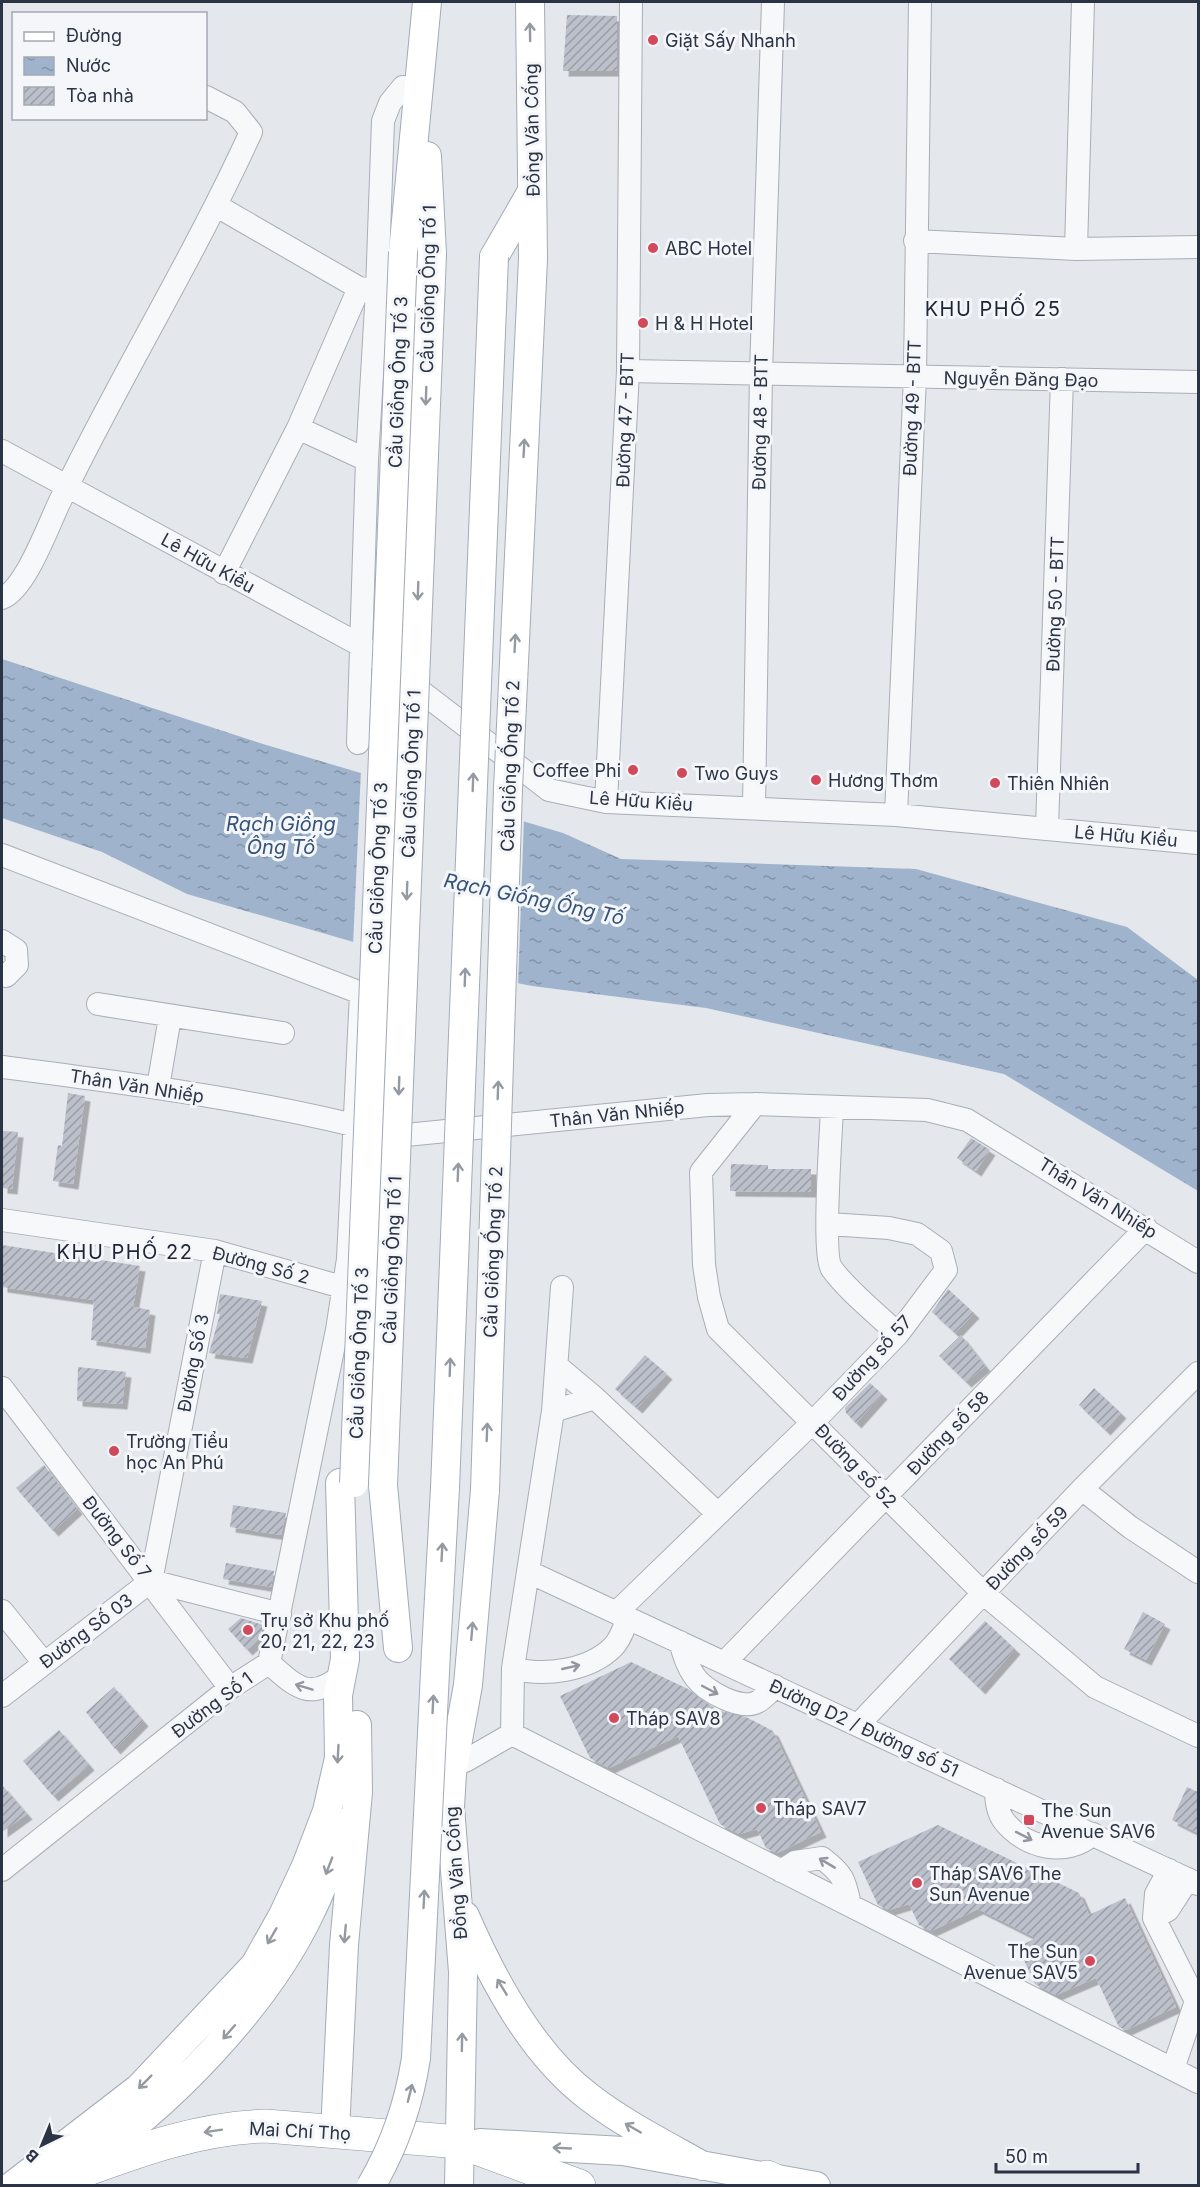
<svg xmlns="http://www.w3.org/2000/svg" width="1200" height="2187" font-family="Inter,sans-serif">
	<defs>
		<pattern id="water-ripples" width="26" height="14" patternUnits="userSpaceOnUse" patternTransform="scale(1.5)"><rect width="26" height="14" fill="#9fb4cc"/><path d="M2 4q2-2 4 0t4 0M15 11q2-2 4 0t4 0" fill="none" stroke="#8293a7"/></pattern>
		<pattern id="building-hatch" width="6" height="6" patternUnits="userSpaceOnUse" patternTransform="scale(1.5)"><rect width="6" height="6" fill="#bbc0ca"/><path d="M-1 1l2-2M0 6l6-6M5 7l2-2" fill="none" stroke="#989da6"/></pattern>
		<filter id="shadow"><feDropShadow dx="5.5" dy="5.5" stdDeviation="0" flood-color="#0004"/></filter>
	</defs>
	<rect width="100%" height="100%" fill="#e4e7ec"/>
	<path fill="url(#water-ripples)" d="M2 659 263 744 563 833 621 859 916 869 1127 927 1198 980V1191L1004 1074 706 1008 532 986 447 969 187 894 102 852 2 818Z"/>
	<path fill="#e4e7ec" d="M361 770 524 818 518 986 446 972 353 945Z"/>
	<path fill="url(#building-hatch)" filter="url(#shadow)" d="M567 15 617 16V71H563Z
		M68 1093 85 1096 73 1184 53 1181 58 1145 62 1146Z
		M2 1131 18 1132 12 1189 2 1188Z
		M971 1138 990 1150 976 1171 957 1158Z
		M731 1164 768 1165V1169H811V1192L730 1191Z
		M2 1245 140 1266 133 1307 150 1310 145 1348 91 1340 94 1300 2 1287Z
		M948 1289 974 1313 955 1333 932 1312Z
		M220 1294 262 1301 247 1358 209 1353 220 1314H217Z
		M961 1335 985 1366 966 1382 939 1356Z
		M645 1355 667 1374 637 1408 615 1389Z
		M78 1367 126 1372 122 1404 77 1401Z
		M870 1383 882 1394 856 1423 846 1413 845 1408Z
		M1094 1388 1121 1413 1105 1430 1079 1405Z
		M44 1465 77 1509 53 1531 16 1488Z
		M233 1505 286 1513 281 1535 230 1527Z
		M226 1563 274 1571 271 1587 223 1579Z
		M1143 1612 1165 1624 1146 1660 1124 1649Z
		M241 1618 263 1625 260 1638 247 1650 228 1629Z
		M985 1621 1015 1649 980 1689 949 1659Z
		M631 1662 688 1689 717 1710 746 1717 773 1731 821 1832 777 1853 766 1848 757 1829 739 1834 720 1824 678 1736 609 1768 590 1758 560 1696Z
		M114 1687 143 1721 115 1749 86 1712Z
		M59 1730 89 1765 53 1796 23 1761Z
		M2 1785 27 1814 2 1832Z
		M1187 1787 1198 1792V1833L1172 1820Z
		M938 1825 1079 1893 1089 1915 1125 1898 1176 2007 1126 2030 1119 2027 1096 1978 1056 1995 1035 1984 1018 1947 1036 1938 978 1909 931 1931 919 1925 909 1904 889 1910 878 1905 858 1862Z"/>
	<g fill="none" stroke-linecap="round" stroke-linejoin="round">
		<g stroke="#a9aeb7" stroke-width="24">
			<path id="minor" d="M217 206 359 288 377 290
				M915 241 1076 249 1198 247
				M1076 249 1083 2
				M628 371 1198 382
				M298 428 359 288
				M2 451 362 646 549 790 606 802 896 815 1198 843
				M224 573 298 428 367 460
				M2 598C26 589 49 523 61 499 121 375 194 257 251 132L235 112 206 97
				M358 743 367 460 377 290 383 121 390 103 403 87
				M606 802 628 371 631 2
				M754 807 761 373 773 2
				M896 815 915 376 920 2
				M1047 828 1062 379
				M2 855 361 993 348 1259 337 1330 269 1663 230 1688 2 1870
				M2 941 16 950 17 965 6 976 2 975
				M98 1004 283 1033
				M2 1067C134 1084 268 1101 396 1136L708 1105 755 1104 927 1110 967 1120 1198 1262
				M158 1087 170 1017
				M755 1104 701 1172 704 1265 709 1297 718 1329 983 1593 1095 1687 1198 1736
				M832 1108C831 1133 822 1256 832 1269 848 1291 877 1314 898 1334
				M2 1220 215 1251 342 1287
				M558 1367 595 1398
				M2 1388 230 1688
				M553 1411 595 1398 717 1513
				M1082 1489 1130 1527 1198 1572
				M529 1572 1198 1884
				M151 1581 215 1251
				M2 1611 44 1663
				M617 1612 813 1422 898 1334 946 1270 941 1251 917 1234 889 1228 829 1224
				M680 1642C684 1655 687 1666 695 1677 705 1691 741 1711 757 1702 764 1699 770 1691 775 1686
				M269 1663C296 1687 310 1702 342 1675
				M724 1663 1146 1228
				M513 1668C543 1677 589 1671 613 1647 620 1640 624 1628 628 1618
				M2 1696 151 1581 280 1614
				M858 1725 1082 1489 1198 1373
				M512 1734 1198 2082
				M512 1734 513 1668 553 1411 562 1287
				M454 1758 465 1761 512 1734
				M996 1789C996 1800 997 1812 1004 1821 1025 1848 1067 1858 1093 1834
				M1169 1870 1156 1894 1154 1918 1196 2001 1173 2069
				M781 1871 795 1862 822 1858C843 1874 845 1880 850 1905
				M1154 1918 1168 1910 1188 1879"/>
		</g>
		<g stroke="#a3abb8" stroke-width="30">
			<path id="major" d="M530 2 533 259
				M427 156 432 254
				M403 252 427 2
				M494 257 532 191
				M383 1485 398 1648
				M436 1652 445 1488
				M465 1916C493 1980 532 2054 589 2097 624 2124 664 2144 703 2166
				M335 2132 344 1945 358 1792 357 1725
				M480 2143 623 2151 816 2186
				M80 2165C167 2109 267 2005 311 1911 325 1883 335 1852 347 1822
				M12 2186 139 2088 255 1965 283 1915 306 1866 327 1811 339 1758 338 1695 345 1659 340 1483
				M459 2186 463 1972 450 1807 452 1773 468 1685 485 1490"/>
		</g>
		<g stroke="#8b94a3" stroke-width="34">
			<path id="highway" d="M767 2177 786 2186
				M41 2186C115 2160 187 2128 266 2126L460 2142 579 2186"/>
		</g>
		<use href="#minor" stroke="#f7f8fa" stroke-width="22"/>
		<use href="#major" stroke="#fff" stroke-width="28"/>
		<use href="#highway" stroke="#fff" stroke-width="33"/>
		<g stroke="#a3abb8" stroke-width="30" stroke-linecap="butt">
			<path id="major-bridge" d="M354 1483 403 252
				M383 1485 432 254
				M445 1488 494 257
				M485 1490 508 789 533 259
				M371 2186C395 2145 409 2104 416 2058L436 1652"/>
		</g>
		<use href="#major-bridge" stroke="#fff" stroke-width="28"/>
	</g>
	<defs><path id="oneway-shaft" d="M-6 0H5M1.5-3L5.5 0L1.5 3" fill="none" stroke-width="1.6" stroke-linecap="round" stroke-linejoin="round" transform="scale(1.5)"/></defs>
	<g stroke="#959aa2">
		<use href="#oneway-shaft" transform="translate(530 32) rotate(-91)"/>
		<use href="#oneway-shaft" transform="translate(426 396) rotate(92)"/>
		<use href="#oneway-shaft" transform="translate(524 448) rotate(-87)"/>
		<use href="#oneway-shaft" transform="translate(418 591) rotate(92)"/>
		<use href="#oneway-shaft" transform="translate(515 643) rotate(-87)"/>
		<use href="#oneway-shaft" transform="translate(473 782) rotate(-88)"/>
		<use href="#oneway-shaft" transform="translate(407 891) rotate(92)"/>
		<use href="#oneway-shaft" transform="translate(465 977) rotate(-88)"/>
		<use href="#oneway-shaft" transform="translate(399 1086) rotate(92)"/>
		<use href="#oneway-shaft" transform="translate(498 1090) rotate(-88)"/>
		<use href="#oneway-shaft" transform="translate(458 1172) rotate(-88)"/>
		<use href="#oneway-shaft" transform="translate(450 1367) rotate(-88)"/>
		<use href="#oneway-shaft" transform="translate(487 1432) rotate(-88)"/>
		<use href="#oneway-shaft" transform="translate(442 1552) rotate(-87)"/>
		<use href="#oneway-shaft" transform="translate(472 1631) rotate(-85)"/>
		<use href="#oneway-shaft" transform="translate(433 1704) rotate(-87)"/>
		<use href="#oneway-shaft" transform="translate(338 1754) rotate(93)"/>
		<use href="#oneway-shaft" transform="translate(329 1866) rotate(111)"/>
		<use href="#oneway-shaft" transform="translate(424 1899) rotate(-87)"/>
		<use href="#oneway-shaft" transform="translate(345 1934) rotate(95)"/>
		<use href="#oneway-shaft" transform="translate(272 1936) rotate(120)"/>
		<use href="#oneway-shaft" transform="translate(502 1987) rotate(-121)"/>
		<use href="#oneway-shaft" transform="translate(229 2032) rotate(131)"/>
		<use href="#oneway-shaft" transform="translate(462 2042) rotate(-89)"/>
		<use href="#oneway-shaft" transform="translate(145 2082) rotate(135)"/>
		<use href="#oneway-shaft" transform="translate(410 2093) rotate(-76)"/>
		<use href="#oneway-shaft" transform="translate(633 2128) rotate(-150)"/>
		<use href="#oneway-shaft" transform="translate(213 2131) rotate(171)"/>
		<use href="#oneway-shaft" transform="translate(562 2148) rotate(-177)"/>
	</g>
	<g stroke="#9196a0">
		<use href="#oneway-shaft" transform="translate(571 1667) rotate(-13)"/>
		<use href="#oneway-shaft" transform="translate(304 1687) rotate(-163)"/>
		<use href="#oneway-shaft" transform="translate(710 1690) rotate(28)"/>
		<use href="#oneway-shaft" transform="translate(1024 1836) rotate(27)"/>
		<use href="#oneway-shaft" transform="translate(827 1863) rotate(-149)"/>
	</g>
	<g fill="#d1495b" stroke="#f4f6f9" stroke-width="2">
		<circle cx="653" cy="40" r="6"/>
		<circle cx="653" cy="248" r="6"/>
		<circle cx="643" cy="323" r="6"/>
		<circle cx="633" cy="770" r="6"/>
		<circle cx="682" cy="773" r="6"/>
		<circle cx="816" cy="780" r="6"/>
		<circle cx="995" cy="783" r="6"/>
		<circle cx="114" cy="1451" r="6"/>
		<circle cx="248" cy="1630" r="6"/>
		<circle cx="614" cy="1718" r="6"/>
		<circle cx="761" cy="1808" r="6"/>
		<rect x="1023" y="1814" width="12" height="12" rx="3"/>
		<circle cx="917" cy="1883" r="6"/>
		<circle cx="1090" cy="1961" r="6"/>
	</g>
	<g text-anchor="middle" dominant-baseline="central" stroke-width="6" stroke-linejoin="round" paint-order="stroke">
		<g font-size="18" fill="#2b3445" stroke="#f4f6f9" text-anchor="start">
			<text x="665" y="40">Giặt Sấy Nhanh</text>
			<text x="665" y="248">ABC Hotel</text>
			<text x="655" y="323">H &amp; H Hotel</text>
			<text x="621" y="770" text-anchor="end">Coffee Phi</text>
			<text x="694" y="773">Two Guys</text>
			<text x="828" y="780">Hương Thơm</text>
			<text x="1007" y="783">Thiên Nhiên</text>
			<text x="126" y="1441">Trường Tiểu<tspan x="126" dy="21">học An Phú</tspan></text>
			<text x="260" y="1620">Trụ sở Khu phố<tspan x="260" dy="21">20, 21, 22, 23</tspan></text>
			<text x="626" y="1718">Tháp SAV8</text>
			<text x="773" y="1808">Tháp SAV7</text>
			<text x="1041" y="1810">The Sun<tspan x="1041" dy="21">Avenue SAV6</tspan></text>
			<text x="929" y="1873">Tháp SAV6 The<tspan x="929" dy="21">Sun Avenue</tspan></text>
			<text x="1078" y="1951" text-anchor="end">The Sun<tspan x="1078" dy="21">Avenue SAV5</tspan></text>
		</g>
		<g font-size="18" fill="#2b3445" stroke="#f4f6f9">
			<text transform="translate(532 130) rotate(-91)">Đồng Văn Cống</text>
			<text transform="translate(428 289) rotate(-89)">Cầu Giồng Ông Tố 1</text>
			<text transform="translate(1021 379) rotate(1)">Nguyễn Đăng Đạo</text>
			<text transform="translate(398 382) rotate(-88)">Cầu Giồng Ông Tố 3</text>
			<text transform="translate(912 408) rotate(-88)">Đường 49 - BTT</text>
			<text transform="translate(625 420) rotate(-88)">Đường 47 - BTT</text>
			<text transform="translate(760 422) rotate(-89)">Đường 48 - BTT</text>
			<text transform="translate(208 563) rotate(29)">Lê Hữu Kiều</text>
			<text transform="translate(1055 604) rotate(-88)">Đường 50 - BTT</text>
			<text transform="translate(510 766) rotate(-88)">Cầu Giồng Ống Tố 2</text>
			<text transform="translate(411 774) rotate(-88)">Cầu Giồng Ông Tố 1</text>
			<text transform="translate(641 801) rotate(4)">Lê Hữu Kiều</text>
			<text transform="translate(1126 836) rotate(5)">Lê Hữu Kiều</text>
			<text transform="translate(378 868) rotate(-88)">Cầu Giồng Ông Tố 3</text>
			<text transform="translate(137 1086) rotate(9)">Thân Văn Nhiếp</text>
			<text transform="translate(617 1114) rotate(-6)">Thân Văn Nhiếp</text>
			<text transform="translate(1098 1198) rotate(32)">Thân Văn Nhiếp</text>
			<text transform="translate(493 1252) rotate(-88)">Cầu Giồng Ống Tố 2</text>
			<text transform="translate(392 1260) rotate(-88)">Cầu Giồng Ông Tố 1</text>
			<text transform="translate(261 1265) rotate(15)">Đường Số 2</text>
			<text transform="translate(359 1353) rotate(-88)">Cầu Giồng Ông Tố 3</text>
			<text transform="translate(872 1358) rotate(-48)">Đường số 57</text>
			<text transform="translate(193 1363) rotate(-79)">Đường Số 3</text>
			<text transform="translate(948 1433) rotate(-46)">Đường số 58</text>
			<text transform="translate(856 1466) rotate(46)">Đường số 52</text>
			<text transform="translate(117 1537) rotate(52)">Đường Số 7</text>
			<text transform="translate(1027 1548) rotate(-46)">Đường số 59</text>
			<text transform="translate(86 1631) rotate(-37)">Đường Số 03</text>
			<text transform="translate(212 1705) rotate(-37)">Đường Số 1</text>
			<text transform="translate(864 1728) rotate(25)">Đường D2 / Đường số 51</text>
			<text transform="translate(456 1873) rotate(-94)">Đồng Văn Cống</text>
			<text transform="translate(300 2131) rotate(3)">Mai Chí Thọ</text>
		</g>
		<g font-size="20" letter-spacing="1.5" fill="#1d2536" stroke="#f4f6f9">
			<text x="993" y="309">KHU PHỐ 25</text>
			<text x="125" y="1252">KHU PHỐ 22</text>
		</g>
		<g font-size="20" font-style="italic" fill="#34527a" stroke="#f4f6f9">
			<text x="281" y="824">Rạch Giồng<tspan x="281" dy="23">Ông Tố</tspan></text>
			<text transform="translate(534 899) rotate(12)">Rạch Giống Ống Tố</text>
		</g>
	</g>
	<rect width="1200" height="2187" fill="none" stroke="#2b3445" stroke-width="6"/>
	<rect x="12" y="12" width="195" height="108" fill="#f4f6f9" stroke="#a4a8b1" stroke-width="1.5"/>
	<rect x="24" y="32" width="30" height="9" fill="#ffffff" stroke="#a4a8b1" stroke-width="1.5"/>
	<text x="66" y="42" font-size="18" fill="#2b3445">Đường</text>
	<rect x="24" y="57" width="30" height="18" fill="url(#water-ripples)" stroke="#a4a8b1" stroke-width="1.5"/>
	<text x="66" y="72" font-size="18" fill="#2b3445">Nước</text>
	<rect x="24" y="87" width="30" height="18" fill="url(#building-hatch)" stroke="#a4a8b1" stroke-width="1.5"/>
	<text x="66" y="102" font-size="18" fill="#2b3445">Tòa nhà</text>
	<g transform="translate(42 2145) rotate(223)" stroke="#f4f6f9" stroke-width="4.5" paint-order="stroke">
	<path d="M0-4.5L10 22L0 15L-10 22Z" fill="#2b3445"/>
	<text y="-9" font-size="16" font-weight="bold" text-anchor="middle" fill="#2b3445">B</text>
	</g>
	<path d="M996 2163v9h142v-9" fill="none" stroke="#2b3445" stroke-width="3"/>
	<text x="1005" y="2163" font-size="18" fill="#2b3445" stroke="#f4f6f9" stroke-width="4.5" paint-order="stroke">50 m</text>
</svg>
